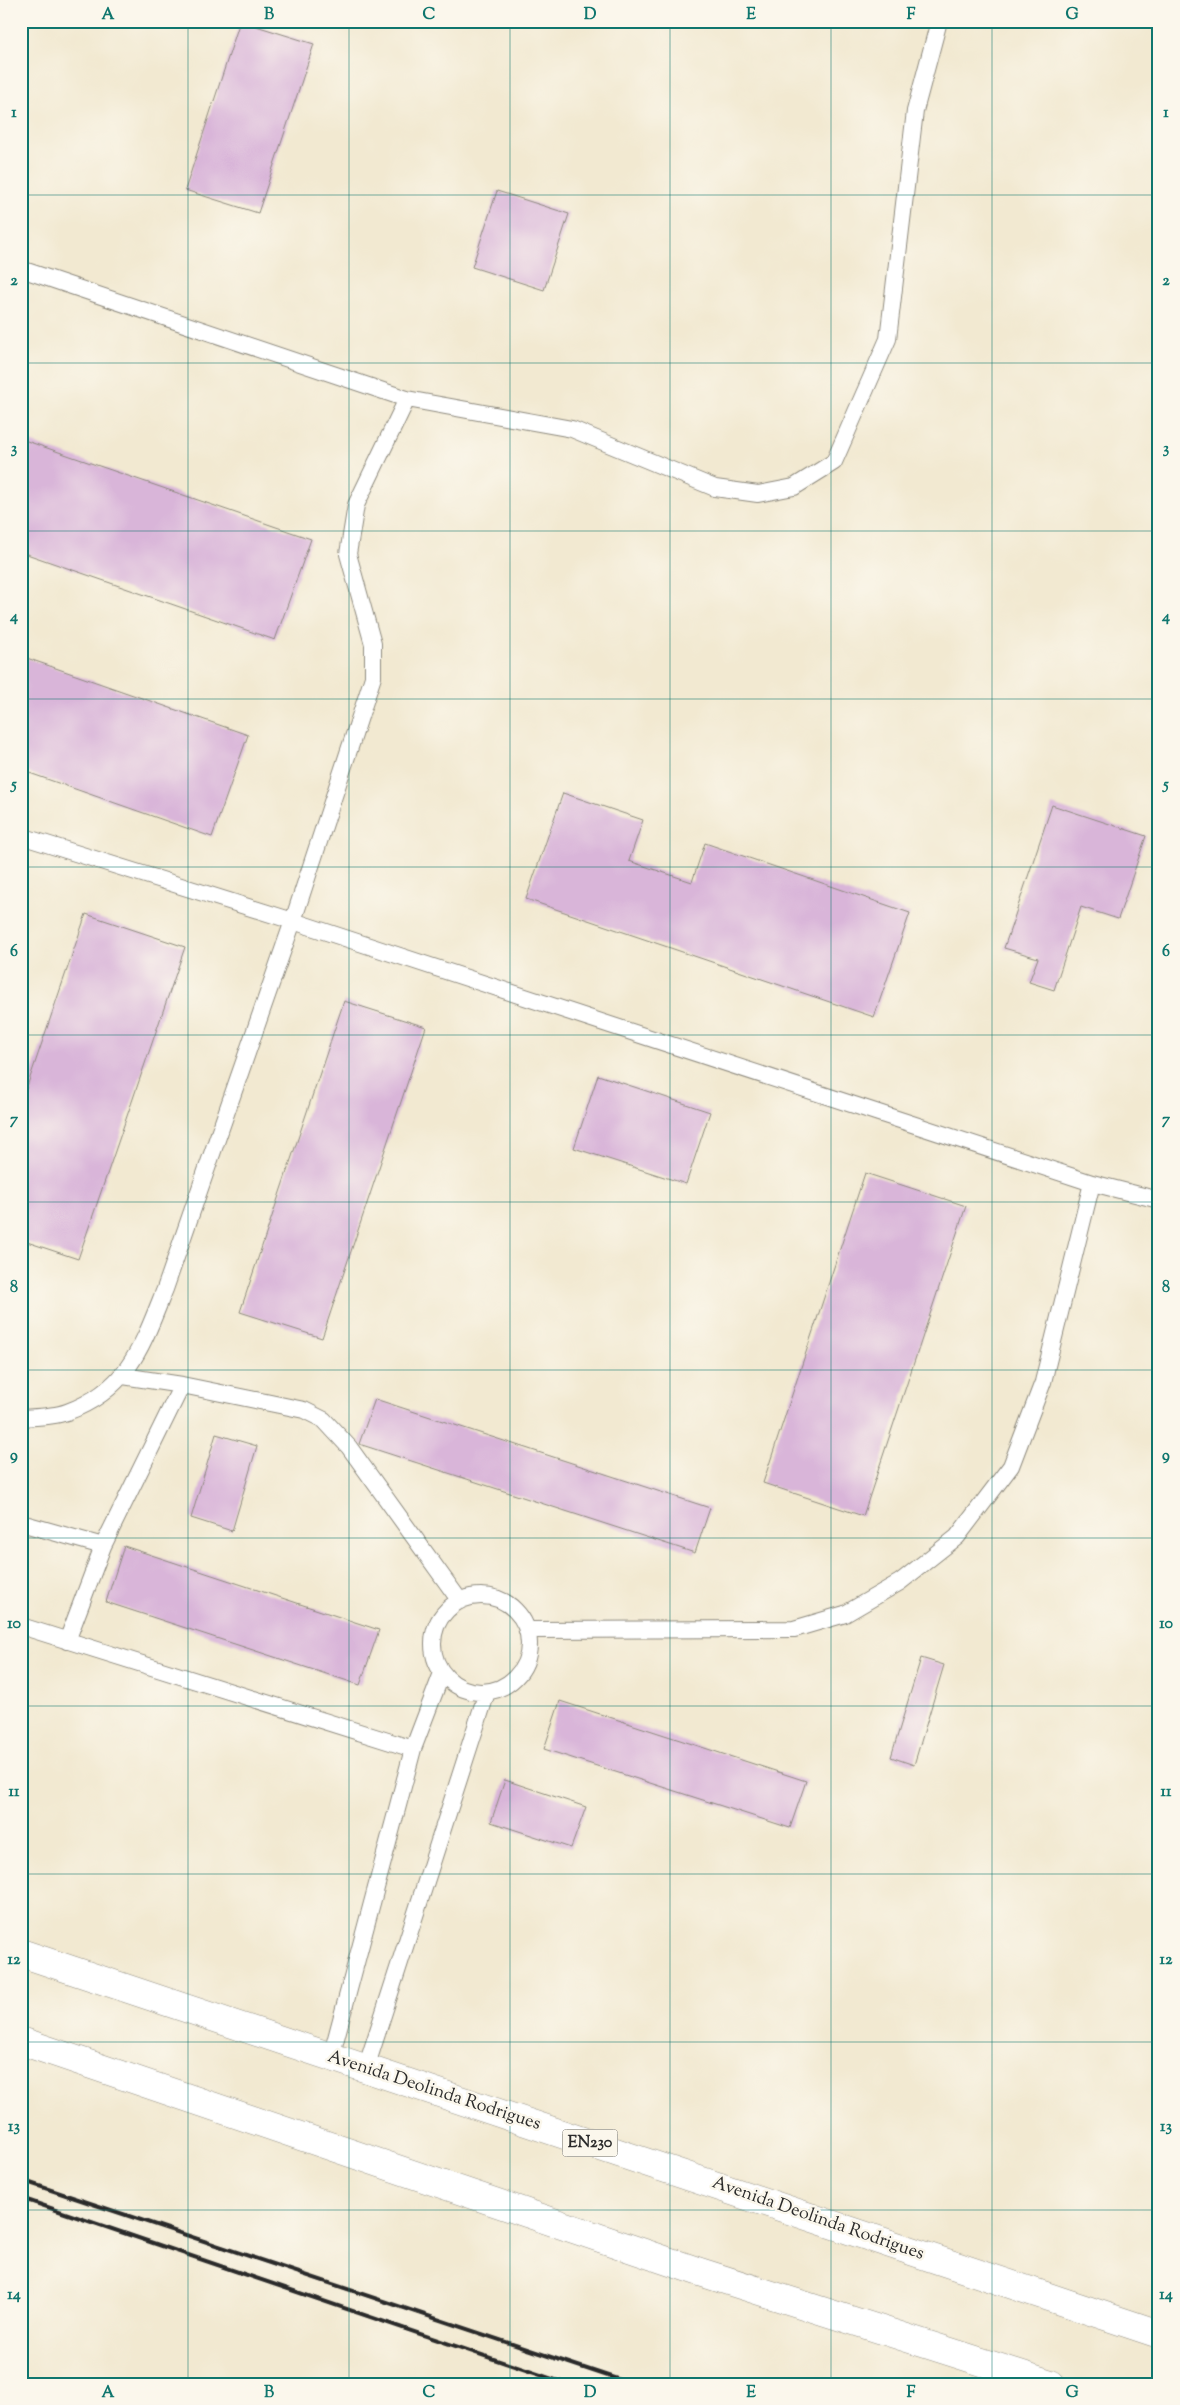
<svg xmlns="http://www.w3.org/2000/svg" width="1180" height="2405" font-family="'Sorts Mill Goudy',serif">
	<rect width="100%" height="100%" fill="#fbf7ec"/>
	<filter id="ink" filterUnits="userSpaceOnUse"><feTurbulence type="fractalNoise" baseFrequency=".02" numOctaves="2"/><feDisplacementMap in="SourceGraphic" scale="10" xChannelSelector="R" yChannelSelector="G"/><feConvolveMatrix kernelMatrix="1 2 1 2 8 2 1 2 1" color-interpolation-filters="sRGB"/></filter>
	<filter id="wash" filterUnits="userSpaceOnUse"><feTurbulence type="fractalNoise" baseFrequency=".0096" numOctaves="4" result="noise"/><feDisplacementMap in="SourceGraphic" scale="20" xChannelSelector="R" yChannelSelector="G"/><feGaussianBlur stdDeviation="1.12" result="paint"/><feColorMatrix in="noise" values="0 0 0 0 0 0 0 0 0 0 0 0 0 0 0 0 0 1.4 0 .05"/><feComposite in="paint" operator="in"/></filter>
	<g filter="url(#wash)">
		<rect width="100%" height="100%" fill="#f2e9d1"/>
		<g id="blocks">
			<path fill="#d9b5d9" d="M240 21 314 44 258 213 185 190Z
				M497 191 569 214 544 290 472 267Z
				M21 439 311 539 275 640 21 552Z
				M21 656 248 735 212 837 21 770Z
				M563 793 643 820 629 861 692 882 705 843 910 913 874 1017 526 899Z
				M1052 805 1146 836 1118 919 1081 907 1054 990 1029 982 1038 958 1004 948Z
				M86 914 185 947 78 1259 21 1240V1104Z
				M344 1001 426 1027 322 1338 240 1312Z
				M598 1075 710 1112 686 1184 574 1148Z
				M865 1173 966 1206 863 1516 763 1483Z
				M375 1399 710 1508 695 1553 359 1444Z
				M216 1434 257 1446 232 1531 191 1518Z
				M124 1546 379 1630 360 1685 106 1602Z
				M921 1658 944 1665 914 1765 891 1757Z
				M560 1701 806 1781 790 1828 544 1749Z
				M505 1780 586 1807 571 1848 491 1822Z"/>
		</g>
	</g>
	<g filter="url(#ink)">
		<use href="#blocks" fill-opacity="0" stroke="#8e8a7e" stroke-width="1"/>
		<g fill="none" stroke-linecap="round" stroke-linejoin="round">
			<g stroke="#8e8a7e" stroke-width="18">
				<path id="lane" d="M21 269 407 399 572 429 715 488 758 494 794 487 834 462 888 339 915 111 939 21
					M21 836 293 921 1092 1183 1159 1200
					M123 1376 182 1385 304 1410 324 1420 349 1447 460 1601
					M21 1418C35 1417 53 1417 67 1412 129 1389 142 1346 165 1289L293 921 373 677V644L348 554 356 505 407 399
					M21 1523 103 1546
					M433 1644a48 48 0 1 1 96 0a48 48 0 1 1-96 0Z
					M21 1626 413 1749
					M528 1630 794 1629 845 1614 900 1582 957 1537 1011 1466 1043 1382 1092 1183
					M67 1641 103 1546 182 1385
					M331 2057 413 1749 442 1673
					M366 2068 487 1692"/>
			</g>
			<g stroke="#8e8a7e" stroke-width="29">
				<path id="highway" d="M21 1953 1159 2334
					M21 2041 700 2272 1051 2384"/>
			</g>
			<use href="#lane" stroke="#fff" stroke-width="16"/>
			<use href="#highway" stroke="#fff" stroke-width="28"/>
			<path stroke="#2b2b2b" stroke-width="4" d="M21 2180 632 2384
				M21 2198 567 2384"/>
		</g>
	</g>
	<path fill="none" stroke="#0f766e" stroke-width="1" stroke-opacity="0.55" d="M188 21V2384M349 21V2384M510 21V2384M670 21V2384M831 21V2384M992 21V2384M21 195H1159M21 363H1159M21 531H1159M21 699H1159M21 867H1159M21 1035H1159M21 1202H1159M21 1370H1159M21 1538H1159M21 1706H1159M21 1874H1159M21 2042H1159M21 2210H1159"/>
	<g text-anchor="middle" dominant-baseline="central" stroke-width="5" stroke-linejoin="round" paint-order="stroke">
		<rect fill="#fbf7ec" stroke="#696865" stroke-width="1" x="562.5" y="2129.5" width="55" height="27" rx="4"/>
		<g font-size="16" font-weight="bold" fill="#2b2b2b">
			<text x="590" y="2143">EN230</text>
		</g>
		<g font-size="18" fill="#2b2b2b" stroke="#fbf7ec">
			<text transform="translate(434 2091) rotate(18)">Avenida Deolinda Rodrigues</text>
			<text transform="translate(818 2219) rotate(19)">Avenida Deolinda Rodrigues</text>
		</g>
	</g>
	<rect width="1180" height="2405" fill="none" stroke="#fbf7ec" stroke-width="55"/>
	<rect x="28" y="28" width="1124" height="2350" fill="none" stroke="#0f766e" stroke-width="2"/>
	<g font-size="16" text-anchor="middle" font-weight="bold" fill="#0f766e">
		<text x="108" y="19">A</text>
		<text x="269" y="19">B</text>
		<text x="429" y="19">C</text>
		<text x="590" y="19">D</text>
		<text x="751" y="19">E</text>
		<text x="911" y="19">F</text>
		<text x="1072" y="19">G</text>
		<text x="14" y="117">1</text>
		<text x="1166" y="117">1</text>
		<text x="14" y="285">2</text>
		<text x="1166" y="285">2</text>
		<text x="14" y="453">3</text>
		<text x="1166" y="453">3</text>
		<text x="14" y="621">4</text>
		<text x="1166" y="621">4</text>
		<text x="14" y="789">5</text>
		<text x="1166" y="789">5</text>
		<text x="14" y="956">6</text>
		<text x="1166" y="956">6</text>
		<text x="14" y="1124">7</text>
		<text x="1166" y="1124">7</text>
		<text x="14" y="1292">8</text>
		<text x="1166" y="1292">8</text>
		<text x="14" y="1460">9</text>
		<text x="1166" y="1460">9</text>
		<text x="14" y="1628">10</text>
		<text x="1166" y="1628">10</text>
		<text x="14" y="1796">11</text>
		<text x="1166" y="1796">11</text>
		<text x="14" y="1964">12</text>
		<text x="1166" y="1964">12</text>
		<text x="14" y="2131">13</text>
		<text x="1166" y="2131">13</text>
		<text x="14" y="2299">14</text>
		<text x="1166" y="2299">14</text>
		<text x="108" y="2397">A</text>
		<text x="269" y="2397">B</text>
		<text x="429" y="2397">C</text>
		<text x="590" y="2397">D</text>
		<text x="751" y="2397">E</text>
		<text x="911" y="2397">F</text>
		<text x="1072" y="2397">G</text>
	</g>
</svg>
